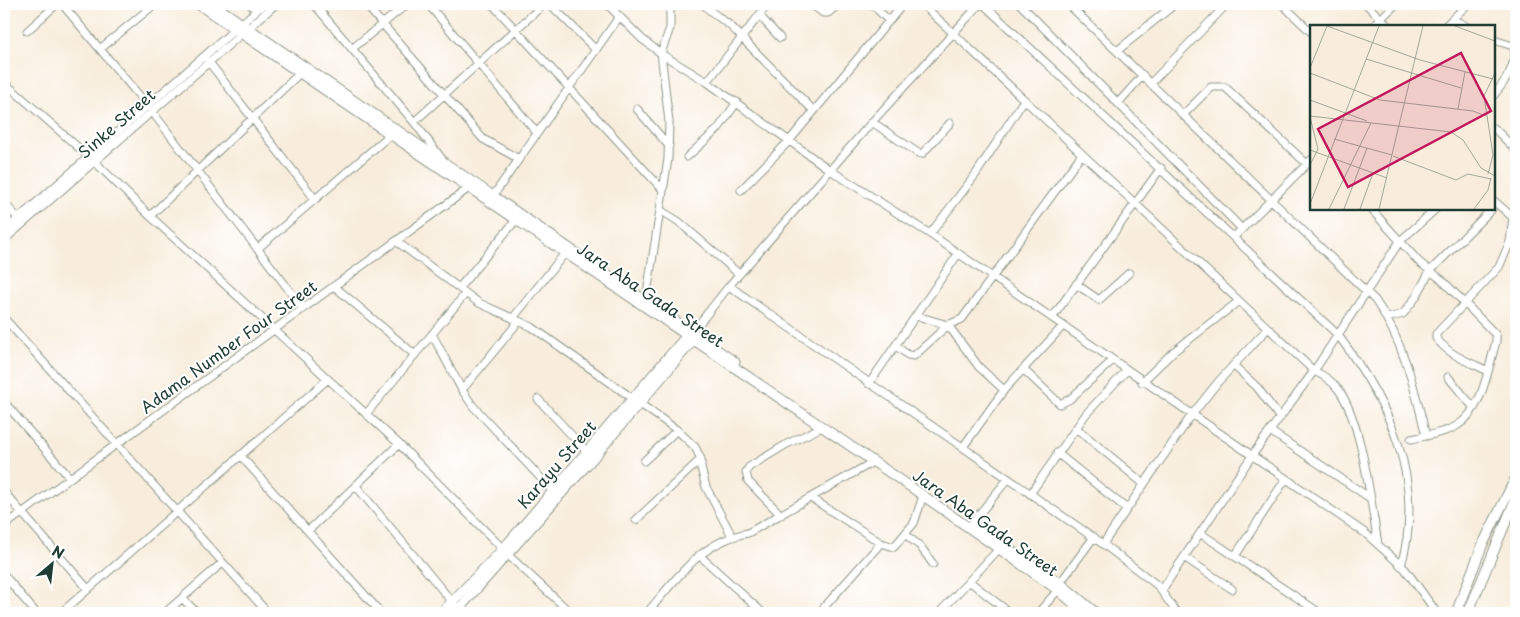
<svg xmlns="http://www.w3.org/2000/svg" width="1520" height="617" font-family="'Playpen Sans',sans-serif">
	<rect width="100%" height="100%" fill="#fff"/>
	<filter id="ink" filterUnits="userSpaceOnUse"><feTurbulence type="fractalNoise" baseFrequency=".02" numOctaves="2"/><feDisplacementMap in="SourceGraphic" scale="10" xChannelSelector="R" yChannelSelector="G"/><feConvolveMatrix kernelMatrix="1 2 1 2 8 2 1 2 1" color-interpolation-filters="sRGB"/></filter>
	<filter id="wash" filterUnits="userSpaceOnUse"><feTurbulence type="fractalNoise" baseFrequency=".0096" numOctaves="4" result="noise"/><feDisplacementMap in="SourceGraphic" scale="20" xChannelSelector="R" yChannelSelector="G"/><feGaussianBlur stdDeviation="1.12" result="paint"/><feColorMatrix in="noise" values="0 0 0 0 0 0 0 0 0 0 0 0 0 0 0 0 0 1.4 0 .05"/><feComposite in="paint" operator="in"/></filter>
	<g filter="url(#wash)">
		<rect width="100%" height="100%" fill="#f8eddc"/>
	</g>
	<g filter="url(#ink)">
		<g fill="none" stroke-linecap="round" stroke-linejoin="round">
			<g stroke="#8c9588" stroke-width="9">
				<path id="minor" d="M62 4 147 105 303 308
					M250 4 256 10
					M314 4 414 122 442 159
					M365 4 483 139 519 159
					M428 4 537 133
					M492 4 663 190
					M550 4 596 50
					M607 4 642 39 663 55 707 82 830 170 930 234 1365 533 1405 569 1437 613
					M703 4C716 18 728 20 742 38L814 111
					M811 4 823 13H828L839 4
					M872 4 889 21
					M922 4 1314 371C1323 375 1332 381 1338 389 1362 420 1371 504 1378 544
					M983 4 1338 335C1389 403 1426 479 1401 566
					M1020 4 1242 229
					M1068 4 1375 300C1403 340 1415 389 1426 436
					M1282 4 1311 32
					M1366 4 1388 26
					M759 15 780 38
					M1452 19 1466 26
					M1373 26 1396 4
					M1445 26 1468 4
					M27 31 57 4
					M1494 40 1516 47
					M353 48 407 4
					M100 49 155 4
					M1117 51 1175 4
					M208 61 315 199
					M4 82 89 157
					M707 82 768 4
					M1151 83 1227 4
					M1494 95C1507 79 1515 68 1515 47
					M1119 102 1143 75
					M637 109 669 146
					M1183 115 1211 87H1225L1307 164
					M414 122 544 4
					M872 122 918 153 922 154 950 123
					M1494 128 1516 150
					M687 157 718 129 737 102
					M94 161 150 216 399 444 503 549
					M741 190 790 140 903 4
					M493 196 619 17
					M1494 201 1516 220
					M4 203 18 218
					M1371 209 1419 262 1442 280 1496 335V342C1488 368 1483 409 1458 425 1446 433 1425 436 1411 439
					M660 210 678 221 739 274
					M150 216 300 73
					M4 231 264 4
					M930 234 976 174 1024 100
					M1234 237 1311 160
					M4 240 276 4
					M396 241 479 303 532 327 677 430 695 447 701 459V468L706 487 732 536
					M257 249 390 135
					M1076 284 1099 300 1129 273
					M334 286 415 355
					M729 286 1103 544 1157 585 1177 613
					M459 288 516 220
					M646 300 668 159 669 122 661 53 670 28V4
					M917 316 948 325 979 367 1004 390
					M4 318 268 613
					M513 318 565 253
					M1052 318 1161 168
					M1387 318 1403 314 1416 297 1430 271 1492 209
					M691 331 699 324 729 286 872 122 980 4
					M432 334 462 390 473 406 553 491
					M896 346 908 355 914 356 948 325 962 319 1082 154
					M1233 365 1257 387 1280 418
					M1023 369 1060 404 1070 399 1112 361
					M1488 371C1467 361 1450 356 1436 338V334L1499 267 1510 242 1513 217
					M1448 377 1474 408
					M1142 382 1173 352 1239 301
					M869 384 958 254
					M462 390 519 321
					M538 399 589 454
					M4 402 70 478
					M366 414 466 293
					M1076 428 1144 484
					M1270 431 1370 498
					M963 447 1004 390 1062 327
					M1057 453 1127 509
					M240 455 381 613
					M644 461 677 430
					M356 486 458 609
					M4 492 88 589
					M1030 494 1086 414 1126 371
					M811 498 881 543 894 547 914 523 923 496
					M781 515 748 481 746 472 749 467 787 444 822 427
					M636 520 701 459
					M971 524 1008 479
					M4 526 469 188
					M308 531 399 444
					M1200 533 1320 613
					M906 535 920 546 933 564
					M1103 544 1191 416 1218 382 1268 328
					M508 555 571 613
					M699 555 763 613
					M1235 556 1285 480
					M1184 557 1232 589
					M4 575 36 613
					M969 581 1010 613
					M1060 583 1094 537
					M1162 590 1251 457 1314 371 1400 241 1436 209
					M182 598 197 613
					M61 613 328 379
					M165 613 222 563
					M557 613 563 606
					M647 613C676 579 701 541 748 533L873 462
					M819 613 881 543
					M939 613 998 550
					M1038 613 1058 590"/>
			</g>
			<g stroke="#8c9588" stroke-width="11">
				<path id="major" d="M198 4 908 485 1058 590 1085 613
					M213 4 735 362
					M973 525 1060 583 1096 613
					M441 613 503 549 689 333
					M455 613 593 458 696 337
					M1456 613 1482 546 1516 477
					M1468 613 1516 498"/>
			</g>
			<use href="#minor" stroke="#fff" stroke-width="7"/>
			<use href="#major" stroke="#fff" stroke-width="9"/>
		</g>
	</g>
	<g text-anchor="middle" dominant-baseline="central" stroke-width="4" stroke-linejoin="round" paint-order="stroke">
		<g font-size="16" fill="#1f3d34" stroke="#fff">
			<text transform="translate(116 123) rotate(-41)">Sinke Street</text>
			<text transform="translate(651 294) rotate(34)">Jara Aba Gada Street</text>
			<text transform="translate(228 346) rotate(-36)">Adama Number Four Street</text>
			<text transform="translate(556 464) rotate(-49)">Karayu Street</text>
			<text transform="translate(986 522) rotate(35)">Jara Aba Gada Street</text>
		</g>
	</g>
	<g transform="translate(1310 25)">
		<rect width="185" height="185" fill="#f8eddc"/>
		<path fill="none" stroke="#a1a799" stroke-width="1" d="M17 1 110 35 183 54M145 1 185 16M56 34 151 63M0 43 17 1M0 48 70 75 163 86 176 91M0 75 57 96M148 84 155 47M0 91 141 107 153 115 171 143 185 151M89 100 113 1M24 114 82 130M0 125 77 153M83 131 146 155 158 149 181 154M0 140 8 124 0 92M178 149 183 130 174 71 185 48M0 179 69 1M19 184 61 98M34 184 57 123M50 184 63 148M69 184 89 100M164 184 178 165 181 153"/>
		<path fill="#c2185b" fill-opacity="0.15" stroke="#c2185b" stroke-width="2.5" d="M151 28 181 86 38 162 8 104Z"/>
		<rect width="185" height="185" fill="none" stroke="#1f3d34" stroke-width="2.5"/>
	</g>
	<rect width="1520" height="617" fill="none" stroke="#fff" stroke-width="20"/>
	<g transform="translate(52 564) rotate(28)" stroke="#ffffff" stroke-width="4" paint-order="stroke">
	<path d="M0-4L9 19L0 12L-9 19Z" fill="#1f3d34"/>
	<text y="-8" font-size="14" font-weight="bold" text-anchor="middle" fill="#1f3d34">N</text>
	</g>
</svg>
